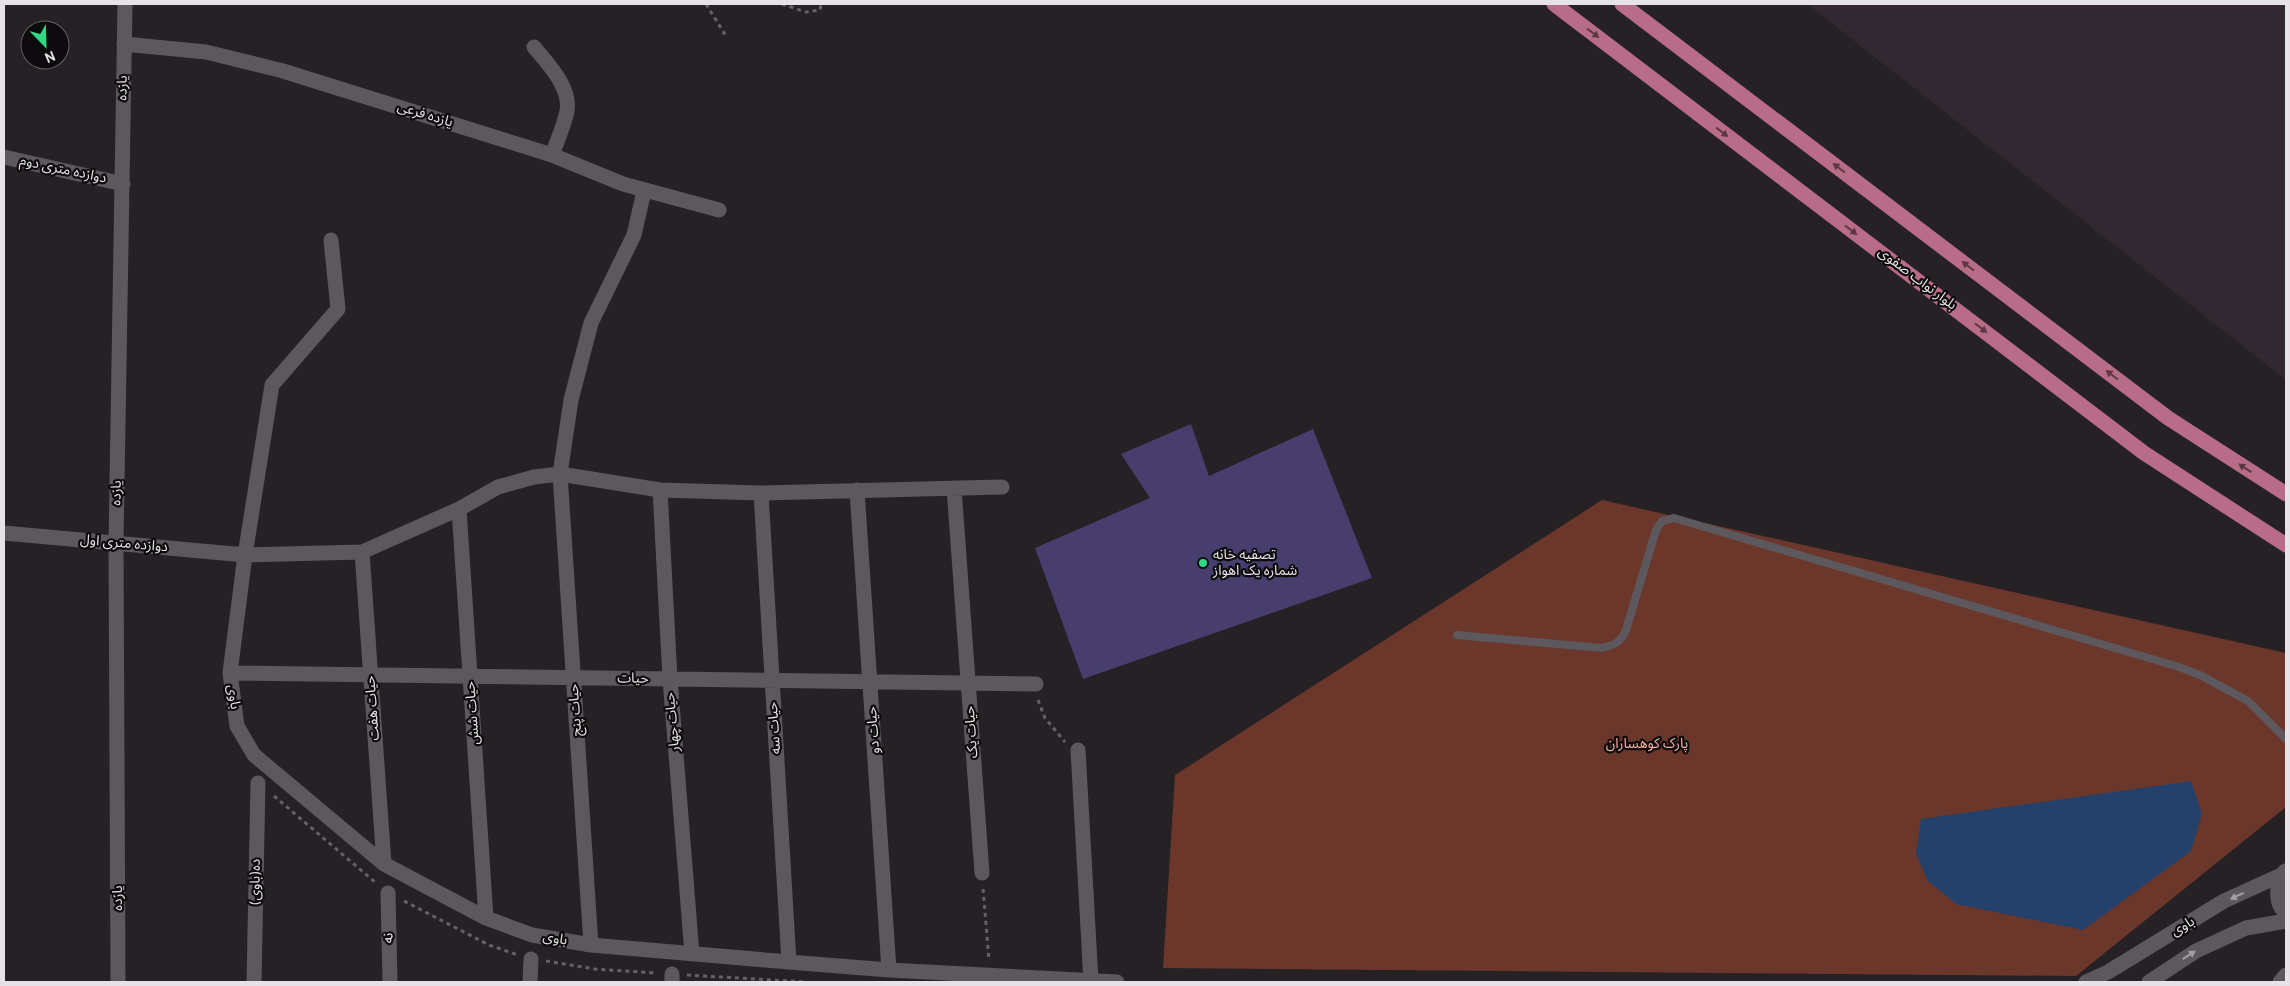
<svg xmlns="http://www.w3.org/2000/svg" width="2290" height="986" font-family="Overpass,'Noto Sans Arabic',sans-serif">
	<rect width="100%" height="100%" fill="#252125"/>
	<path fill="#312831" d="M1807 4H2286V380Z"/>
	<path fill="#6b372b" d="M1602 500 2286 653V807L2076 976 1163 968 1175 775Z"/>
	<path fill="#24416b" d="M2191 781 2202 814 2191 851 2083 930 1956 904 1928 881 1916 854 1921 819Z"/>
	<path fill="#473e6d" d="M1191 424 1209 476 1313 429 1372 578 1083 679 1035 548 1150 498 1121 454Z"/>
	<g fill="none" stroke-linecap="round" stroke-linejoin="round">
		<path stroke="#656265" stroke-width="3" stroke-dasharray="4 4" stroke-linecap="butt" d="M706 4 726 36
			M782 4 806 12 820 10 821 4
			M1038 700 1045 718 1065 742
			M274 796 376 883
			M983 889 989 960
			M404 901 489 945 518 955
			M546 961 595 969 656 973
			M687 975 806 982"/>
		<path stroke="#5d585d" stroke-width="8" d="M1457 635 1601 648C1615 645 1620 643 1626 630L1656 530 1662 521 1674 518 2176 666 2200 675 2248 701 2286 739"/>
		<path stroke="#5d585d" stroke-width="15" d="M124 44 206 52 283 71 552 155 623 184 719 210
			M534 47C548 64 571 87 567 111 564 126 557 141 552 155
			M4 157 123 184
			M331 240 338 309 272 385 245 555 230 673 237 726 254 755 384 864 486 918 532 935 591 945 789 962 889 970 1117 982
			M954 488 982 873
			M660 490 670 679 692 954
			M857 490 889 970
			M761 493 789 962
			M459 509 486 918
			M4 533 245 555 362 552 459 509 498 487 534 477 560 474 660 490 761 493 1002 487
			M362 552 384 864
			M230 673 1036 684
			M1078 750 1091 981
			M388 893 390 982
			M591 945 560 474 571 400 591 323 634 235 644 191
			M118 982 116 543 125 4
			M254 982 258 783
			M530 982 531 959
			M672 982V974
			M2280 982 2286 975"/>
		<path stroke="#5d585d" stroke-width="15" d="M2285 871C2276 881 2274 904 2286 913
			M2086 982 2108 972 2224 901 2281 875
			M2149 982 2196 951 2246 928 2286 921"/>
		<path stroke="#b96c88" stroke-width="15" d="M1554 4 2144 453 2286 545
			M1622 4 2168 418 2286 494"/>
	</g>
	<defs><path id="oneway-solid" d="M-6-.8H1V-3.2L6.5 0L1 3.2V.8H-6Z" transform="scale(1.25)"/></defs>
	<g fill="#5a3744">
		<use href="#oneway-solid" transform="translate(1593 33) rotate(37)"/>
		<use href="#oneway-solid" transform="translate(1722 132) rotate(37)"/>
		<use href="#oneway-solid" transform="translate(1839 168) rotate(-143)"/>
		<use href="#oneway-solid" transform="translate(1851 230) rotate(37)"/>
		<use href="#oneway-solid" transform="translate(1968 266) rotate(-143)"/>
		<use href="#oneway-solid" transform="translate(1981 328) rotate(37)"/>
		<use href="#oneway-solid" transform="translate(2112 375) rotate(-143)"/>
		<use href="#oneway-solid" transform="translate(2245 468) rotate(-147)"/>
	</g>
	<g fill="#a29ea2">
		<use href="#oneway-solid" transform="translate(2237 896) rotate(155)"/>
		<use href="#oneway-solid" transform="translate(2189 955) rotate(-33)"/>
	</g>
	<circle fill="#30d883" stroke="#0d0b0d" stroke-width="2" cx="1203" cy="563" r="5"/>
	<g text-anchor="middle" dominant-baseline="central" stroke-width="4.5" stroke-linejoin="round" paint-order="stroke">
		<g font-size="14" fill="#e6e3e6" stroke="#0d0b0d">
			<text transform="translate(123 88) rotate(-89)">یازده</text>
			<text transform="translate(425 115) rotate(17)">یازده فرعی</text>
			<text transform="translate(63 170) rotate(12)">دوازده متری دوم</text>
			<text transform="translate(1917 279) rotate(37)">بلوار نواب صفوی</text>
			<text transform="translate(117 493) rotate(-89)">یازده</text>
			<text transform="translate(124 544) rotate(5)">دوازده متری اول</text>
			<text transform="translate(633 679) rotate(1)">حیات</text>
			<text transform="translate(233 697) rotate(82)">باوی</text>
			<text transform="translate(373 708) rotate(-94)">حیات هفت</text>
			<text transform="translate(576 710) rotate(-94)">حیات پنج</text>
			<text transform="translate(473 713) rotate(-94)">حیات شش</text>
			<text transform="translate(673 722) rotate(-95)">حیات چهار</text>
			<text transform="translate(775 728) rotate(-94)">حیات سه</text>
			<text transform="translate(874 730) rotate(-94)">حیات دو</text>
			<text transform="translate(972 732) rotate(-94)">حیات یک</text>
			<text transform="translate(256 882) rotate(-89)">ده(باوی)</text>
			<text transform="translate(118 898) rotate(-90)">یازده</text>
			<text transform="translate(2183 927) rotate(-31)">باوی</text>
			<text transform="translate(389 938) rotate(-91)">نه</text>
			<text transform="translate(555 939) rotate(10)">باوی</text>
		</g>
		<g font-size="14" fill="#e6e3e6" stroke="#0d0b0d" text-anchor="start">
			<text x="1213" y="555">تصفیه خانه<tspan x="1213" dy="16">شماره یک اهواز</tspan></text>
		</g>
		<g font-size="14" fill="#f6af9d" stroke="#0d0b0d">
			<text x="1647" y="744">پارک کوهساران</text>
		</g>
	</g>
	<rect width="2290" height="986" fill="none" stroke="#e6e3e6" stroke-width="10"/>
	<g transform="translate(45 45) rotate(157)"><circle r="24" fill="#0d0b0d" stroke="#646164"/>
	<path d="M0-4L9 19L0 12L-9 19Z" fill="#30d883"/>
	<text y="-8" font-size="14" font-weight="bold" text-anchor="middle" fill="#e6e3e6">N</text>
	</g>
</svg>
